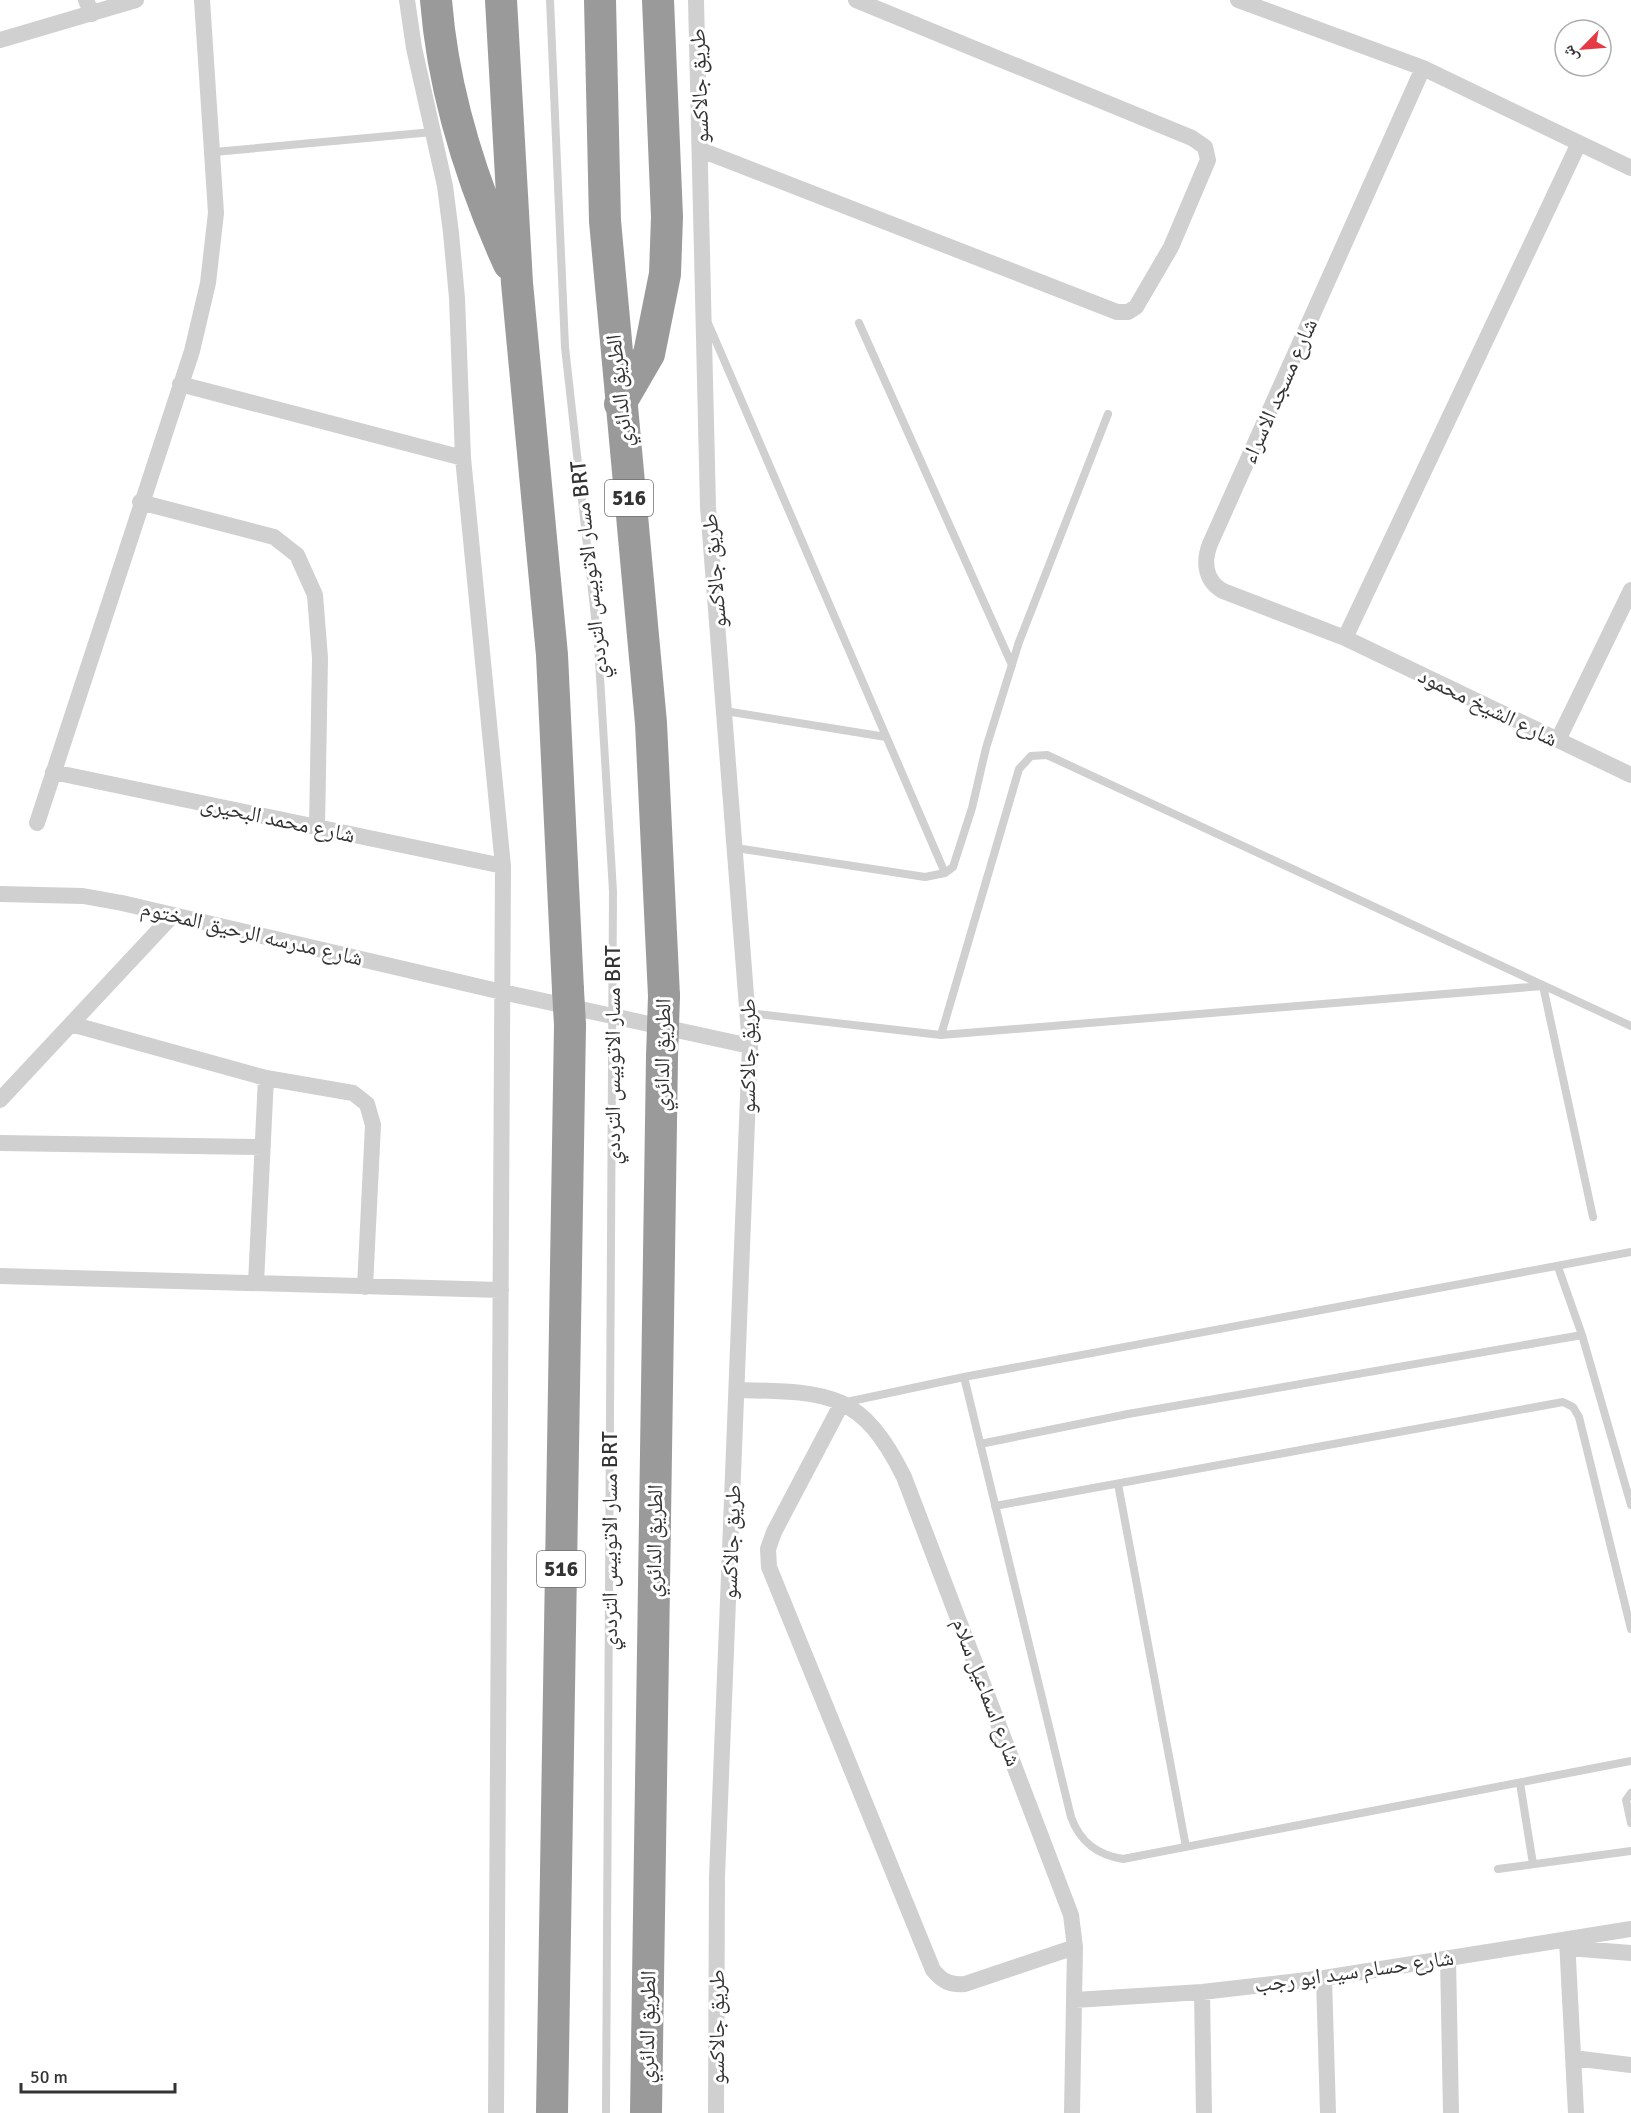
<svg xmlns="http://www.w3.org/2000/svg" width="1631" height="2113" font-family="Signika,'Noto Naskh Arabic',sans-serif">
	<rect width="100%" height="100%" fill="#fff"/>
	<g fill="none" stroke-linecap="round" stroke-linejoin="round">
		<path stroke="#d0d0d0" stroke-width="8" d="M550 0 565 347 598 644 613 891 606 2113
			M214 152 433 132
			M708 323 945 873
			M859 323 1012 665
			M725 711 886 737
			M736 848 925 877 945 873 953 867 972 808 986 748 1019 642 1108 414
			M748 1013 941 1035 1543 986 1593 1217
			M941 1035 1019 769 1031 756 1047 755 1631 1026
			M1558 1267 1582 1335 1631 1505
			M964 1377 1071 1817C1080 1842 1097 1855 1123 1859L1631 1761
			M842 1403 964 1377 1631 1252
			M980 1444 1128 1414 1582 1335
			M1118 1484 1186 1847
			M995 1506 1563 1402 1573 1407 1579 1417 1631 1629
			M1520 1783 1533 1864
			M1631 1793 1626 1800 1631 1823
			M1498 1869 1631 1851"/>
		<path stroke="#d0d0d0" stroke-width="16" d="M86 0 92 14
			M407 0 414 48 445 186 451 233 457 298 463 458 503 866 496 2113
			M696 0 708 507 750 1046 717 1877 716 2113
			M1238 0 1423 68 1631 168
			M0 40 136 0
			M1423 68 1210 544C1203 562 1205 581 1223 591L1345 638 1631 775
			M701 150 1117 312H1128L1136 307 1171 247 1208 160 1205 147 1192 138 856 0
			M180 384 463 458
			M140 502 274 537 297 555 315 595 320 658 317 827
			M1345 638 1579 143
			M1558 740 1631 590
			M53 772 503 866
			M37 823 192 351 208 283 216 213 202 0
			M0 894 83 896 122 903 502 992 750 1046
			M71 1024 266 1078 353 1093 367 1104 373 1125 365 1287
			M0 1100 172 916
			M0 1143 263 1147
			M0 1276 501 1290
			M256 1283 266 1078
			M737 1390C827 1392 861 1390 904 1477L1071 1915 1075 1947 1072 2113
			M842 1403 774 1532 768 1549 769 1567 933 1970C943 1982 950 1985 965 1984L1075 1947
			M1567 1940 1576 2113
			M1568 1948 1631 1953
			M1448 1958 1451 2113
			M1324 1978 1328 2113
			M1202 1992 1204 2113
			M1075 2000 1202 1992 1324 1978 1631 1929
			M1573 2058 1631 2065"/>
		<path stroke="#9a9a9a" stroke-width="32" d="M436 0C443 91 471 180 509 264
			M501 0 517 283 552 655 568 990
			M600 0 605 221 651 723 664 996
			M620 404 649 354 665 274 667 217 658 0
			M552 2113 570 1025
			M646 2113 662 1057"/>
		<path stroke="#9a9a9a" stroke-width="32" d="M568 990 570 1025
			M662 1057 664 996"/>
	</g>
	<g text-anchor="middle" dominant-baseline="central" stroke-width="6" stroke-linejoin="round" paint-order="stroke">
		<g fill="#fff" stroke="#707070" stroke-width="1.5">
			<rect x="605" y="480" width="48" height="36" rx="4.5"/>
			<rect x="537" y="1551" width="48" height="36" rx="4.5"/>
		</g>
		<g font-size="21" font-weight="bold" fill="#333">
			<text x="629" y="498">516</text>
			<text x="561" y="1569">516</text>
		</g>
		<g font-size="22" fill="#333" stroke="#fff">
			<text transform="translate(699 86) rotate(-92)">طريق جالاكسو</text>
			<text transform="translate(619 391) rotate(-96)">الطريق الدائري</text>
			<text transform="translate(1279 391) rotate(-66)">شارع مسجد الاسراء</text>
			<text transform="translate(589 570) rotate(-96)">مسار الاتوبيس الترددي BRT</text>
			<text transform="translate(714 571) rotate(-95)">طريق جالاكسو</text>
			<text transform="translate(1488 707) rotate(26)">شارع الشيخ محمود</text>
			<text transform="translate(278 819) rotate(12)">شارع محمد البحيرى</text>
			<text transform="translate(252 933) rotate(13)">شارع مدرسه الرحيق المختوم</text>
			<text transform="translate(612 1055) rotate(-90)">مسار الاتوبيس الترددي BRT</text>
			<text transform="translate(662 1055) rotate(-89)">الطريق الدائري</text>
			<text transform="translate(747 1056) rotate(-90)">طريق جالاكسو</text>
			<text transform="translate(609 1541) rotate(-90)">مسار الاتوبيس الترددي BRT</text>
			<text transform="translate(654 1541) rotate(-89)">الطريق الدائري</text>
			<text transform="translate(731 1542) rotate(-88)">طريق جالاكسو</text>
			<text transform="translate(987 1692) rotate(69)">شارع اسماعيل سلام</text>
			<text transform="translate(1354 1971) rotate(-8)">شارع حسام سيد ابو رجب</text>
			<text transform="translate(647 2027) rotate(-89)">الطريق الدائري</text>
			<text transform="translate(716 2027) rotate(-90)">طريق جالاكسو</text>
		</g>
	</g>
	<g transform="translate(1583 48) rotate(245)"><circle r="28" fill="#ffffff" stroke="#adadad" stroke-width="1.5"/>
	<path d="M0-4.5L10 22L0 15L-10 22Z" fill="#e63946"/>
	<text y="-9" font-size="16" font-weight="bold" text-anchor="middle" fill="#333333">ش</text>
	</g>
	<path d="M21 2083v9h154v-9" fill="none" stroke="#333333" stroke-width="3"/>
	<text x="30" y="2083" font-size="18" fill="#333333" stroke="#ffffff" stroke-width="4.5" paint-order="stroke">50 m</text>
</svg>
